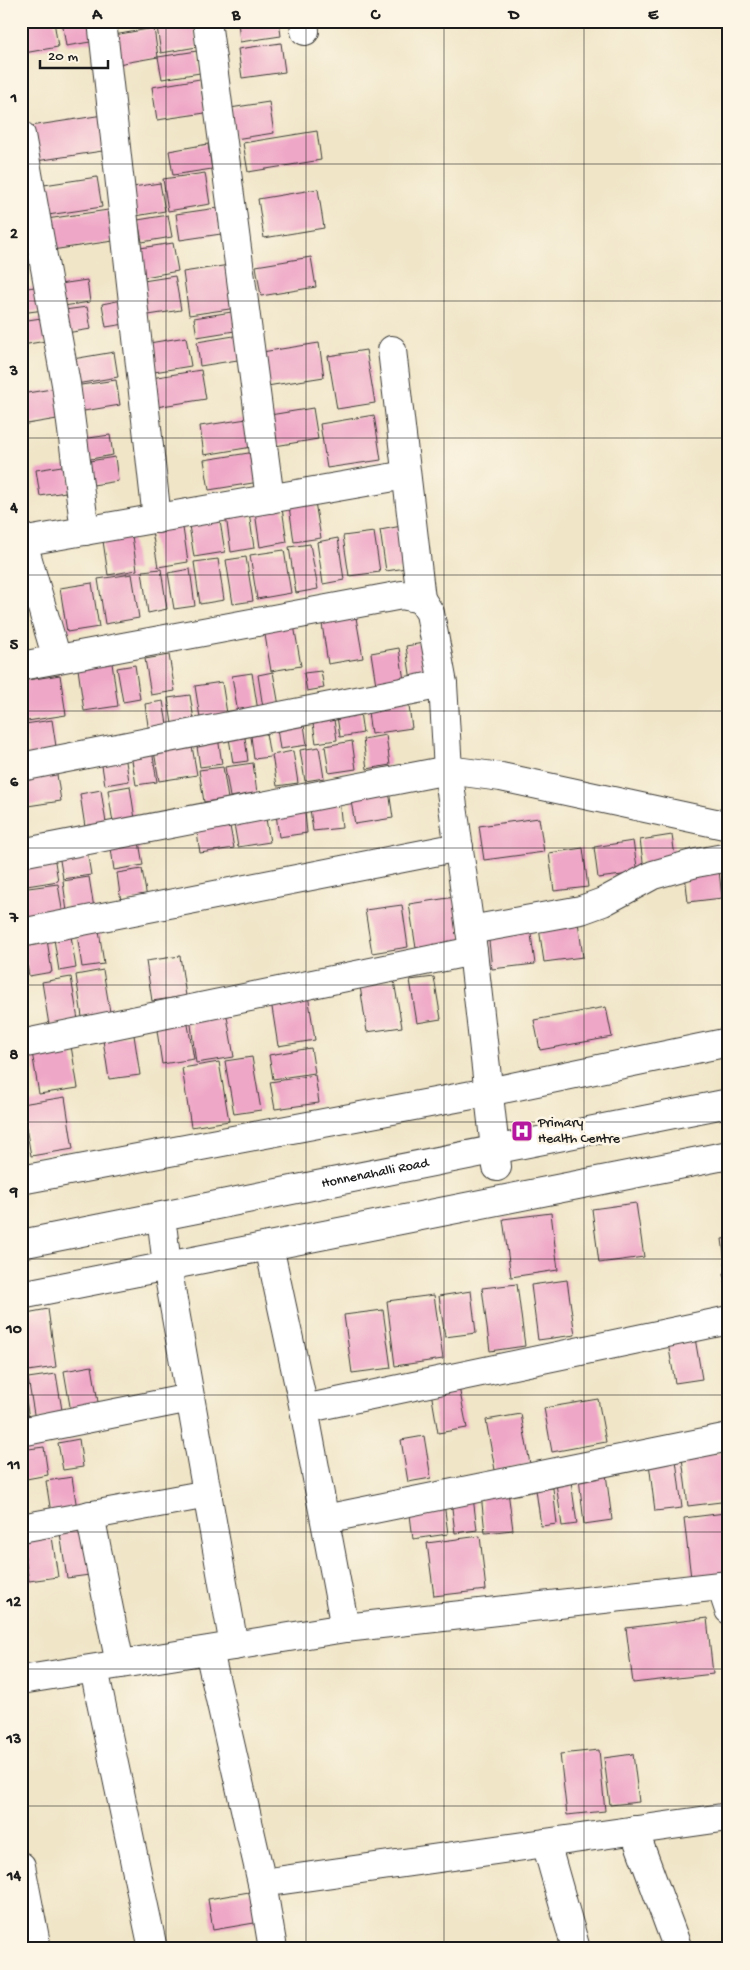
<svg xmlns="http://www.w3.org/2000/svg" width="750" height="1970" font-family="'Gochi Hand',sans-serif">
	<rect width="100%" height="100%" fill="#fcf5e5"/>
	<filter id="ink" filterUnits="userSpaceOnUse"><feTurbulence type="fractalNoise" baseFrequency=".02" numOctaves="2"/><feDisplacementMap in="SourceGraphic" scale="10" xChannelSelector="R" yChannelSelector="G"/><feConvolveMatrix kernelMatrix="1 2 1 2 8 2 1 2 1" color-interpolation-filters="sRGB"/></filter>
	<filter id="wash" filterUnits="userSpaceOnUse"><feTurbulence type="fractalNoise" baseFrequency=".0096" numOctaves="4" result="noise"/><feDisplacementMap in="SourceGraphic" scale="20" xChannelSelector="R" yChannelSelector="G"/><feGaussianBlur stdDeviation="1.12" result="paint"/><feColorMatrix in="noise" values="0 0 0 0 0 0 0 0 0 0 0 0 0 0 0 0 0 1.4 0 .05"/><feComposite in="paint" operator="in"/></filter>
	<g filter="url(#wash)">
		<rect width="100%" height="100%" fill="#f0e5c7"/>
		<g id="blocks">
			<path fill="#efa7c7" d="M21 21H54L58 47 24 53Z
				M62 21H93L96 41 66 46Z
				M119 21H145L146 22 120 26Z
				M193 21 197 47 161 53 157 27Z
				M238 21H279L281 36 240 42Z
				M154 28 158 57 118 64 114 35Z
				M281 43 285 72 242 78 238 49Z
				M197 51 200 73 162 79 158 57Z
				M200 79 205 113 157 120 152 87Z
				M269 102 274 133 235 139 230 108Z
				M103 115 109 150 36 161 31 126Z
				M317 131 321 160 248 172 243 143Z
				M208 144 212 169 173 175 169 151Z
				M205 173 210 204 168 211 163 179Z
				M97 177 102 207 48 215 44 185Z
				M160 183 165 211 130 217 126 188Z
				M318 189 324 228 264 238 258 199Z
				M217 208 221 234 180 240 176 214Z
				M108 210 113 241 45 251 40 220Z
				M168 215 172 237 142 242 138 220Z
				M36 227 40 254 21 257V229Z
				M173 243 178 271 139 278 134 249Z
				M311 257 316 287 261 296 256 266Z
				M236 264 243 307 189 315 183 272Z
				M175 276 181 310 142 316 137 282Z
				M87 280 90 302 57 307 53 285Z
				M41 286 44 310 21 313V289Z
				M127 299 131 323 106 327 102 304Z
				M87 307 91 329 60 334 57 311Z
				M244 310 247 329 197 337 194 318Z
				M48 317 52 340 22 345 21 321Z
				M246 334 250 358 200 366 197 342Z
				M186 337 191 366 148 373 143 344Z
				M319 343 324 377 267 386 262 352Z
				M366 350 375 403 337 409 328 356Z
				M114 352 118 377 70 385 67 360Z
				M201 370 206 399 156 407 151 378Z
				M116 380 120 405 78 412 74 386Z
				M64 387 69 417 21 425V394Z
				M313 408 318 439 275 446 270 415Z
				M374 415 381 460 327 468 320 424Z
				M247 419 252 447 204 455 200 426Z
				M110 435 113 455 85 460 82 439Z
				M255 452 259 482 209 490 204 460Z
				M115 457 118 481 87 486 83 462Z
				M68 465 72 491 40 496 36 470Z
				M315 502 321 538 294 542 289 506Z
				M282 508 287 542 260 547 255 512Z
				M249 512 254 548 231 552 226 516Z
				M219 515 225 552 194 557 188 519Z
				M182 521 188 562 158 567 151 525Z
				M407 525 413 567 386 571 380 530Z
				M374 532 380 572 349 576 343 536Z
				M132 536 137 570 108 575 103 541Z
				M338 538 344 580 323 584 317 542Z
				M310 544 318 589 296 593 289 547Z
				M284 550 291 593 257 599 250 555Z
				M246 557 253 601 233 604 226 560Z
				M218 559 224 600 200 604 194 562Z
				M161 569 167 609 148 613 142 571Z
				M190 569 195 606 174 609 168 573Z
				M132 574 139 618 105 624 98 579Z
				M92 583 99 627 67 632 60 588Z
				M355 612 363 658 328 664 321 617Z
				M294 625 301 666 271 671 264 629Z
				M429 642 436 684 412 688 406 646Z
				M399 648 405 687 377 691 371 653Z
				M169 655 175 691 151 695 145 659Z
				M112 663 118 706 84 711 78 669Z
				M135 665 140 699 123 702 117 668Z
				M321 671 324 688 307 691 304 673Z
				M273 672 279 706 263 708 258 675Z
				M252 673 258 711 238 714 232 676Z
				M60 675 66 715 21 722V681Z
				M222 682 228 720 201 724 195 686Z
				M190 695 195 726 173 730 168 698Z
				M408 699 412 728 371 734 367 705Z
				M163 701 168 730 149 733 145 704Z
				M359 705 363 733 340 737 336 709Z
				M333 713 337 740 316 743 312 717Z
				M303 718 307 745 280 749 276 722Z
				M52 720 57 753 29 757 25 724Z
				M265 727 270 757 254 759 250 729Z
				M21 728 27 763 21 764Z
				M244 730 248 761 233 763 228 732Z
				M386 735 390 765 367 769 363 739Z
				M218 737 222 764 200 767 196 740Z
				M352 741 356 769 329 773 325 746Z
				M192 746 197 775 159 781 154 751Z
				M319 747 324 778 305 781 300 750Z
				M152 750 157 782 136 785 131 754Z
				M293 751 298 783 277 786 272 755Z
				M125 755 129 781 105 785 101 759Z
				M253 763 257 793 230 797 225 767Z
				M223 767 228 799 204 802 199 770Z
				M56 768 61 801 21 807V774Z
				M388 784 393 818 355 824 349 790Z
				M130 786 135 819 113 823 108 790Z
				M101 790 106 823 85 827 80 794Z
				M339 798 342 828 313 831 309 801Z
				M304 802 307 833 279 837 275 806Z
				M265 813 270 842 238 847 233 818Z
				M539 818 544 852 484 860 479 826Z
				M229 821 234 848 200 853 196 826Z
				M672 835 676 864 644 869 640 840Z
				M138 836 143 865 114 870 110 841Z
				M633 841 638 873 598 878 594 847Z
				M86 844 91 875 63 879 58 848Z
				M583 848 588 887 554 891 549 853Z
				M53 849 58 881 27 886 21 854Z
				M718 861 722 898 688 902 684 865Z
				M729 862V895L725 896 721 863Z
				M142 869 147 898 121 902 117 873Z
				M89 877 94 908 67 912 63 881Z
				M58 884 63 915 22 921 21 889Z
				M455 897 462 941 416 948 409 904Z
				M402 905 408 947 372 953 365 910Z
				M578 922 583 957 544 962 539 928Z
				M530 927 535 964 492 969 488 932Z
				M99 930 104 964 82 967 77 934Z
				M71 936 76 968 59 971 54 939Z
				M47 940 52 972 29 976 23 943Z
				M180 956 186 996 152 1001 146 961Z
				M21 958 26 981 21 982Z
				M103 970 110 1012 82 1017 76 975Z
				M71 977 78 1020 49 1025 42 982Z
				M434 977 441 1019 417 1023 410 980Z
				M394 981 402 1027 367 1032 360 986Z
				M308 995 315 1040 278 1046 271 1001Z
				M606 1007 612 1037 540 1050 534 1020Z
				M226 1011 234 1057 196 1063 190 1017Z
				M187 1019 194 1059 162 1064 156 1024Z
				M134 1035 140 1075 109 1079 103 1040Z
				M71 1046 78 1088 39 1094 32 1052Z
				M311 1048 315 1073 273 1079 269 1055Z
				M252 1057 261 1110 234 1114 225 1061Z
				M219 1062 229 1121 191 1127 182 1068Z
				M315 1075 319 1103 275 1109 270 1082Z
				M65 1097 73 1149 31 1156 22 1104Z
				M636 1203 644 1257 599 1263 592 1209Z
				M551 1213 558 1270 511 1277 503 1219Z
				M729 1238V1268L726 1269 722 1239Z
				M729 1272V1303H728L724 1273Z
				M567 1280 575 1335 538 1340 531 1285Z
				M517 1284 525 1346 490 1351 482 1288Z
				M471 1291 476 1333 445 1337 439 1296Z
				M434 1295 443 1359 395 1366 387 1301Z
				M48 1309 56 1367 21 1372V1314Z
				M383 1310 391 1368 352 1373 344 1315Z
				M695 1338 702 1379 675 1383 668 1343Z
				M92 1366 99 1408 71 1412 64 1371Z
				M56 1374 63 1416 35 1420 28 1378Z
				M21 1380H23L29 1419 21 1420Z
				M459 1387 467 1428 438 1433 431 1392Z
				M598 1399 606 1442 552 1452 544 1408Z
				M521 1414 530 1464 495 1470 486 1420Z
				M424 1436 431 1478 408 1482 401 1440Z
				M79 1439 83 1467 63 1470 58 1443Z
				M44 1447 48 1475 21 1480V1450Z
				M722 1453 729 1501 688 1506 682 1458Z
				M676 1460 682 1508 655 1511 649 1463Z
				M606 1474 612 1520 584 1524 579 1478Z
				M72 1477 77 1509 51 1513 46 1481Z
				M571 1481 577 1524 562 1526 556 1483Z
				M553 1488 557 1524 541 1526 536 1490Z
				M508 1491 513 1530 485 1533 481 1494Z
				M473 1497 477 1530 455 1533 451 1500Z
				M444 1503 448 1534 413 1539 409 1507Z
				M725 1513 729 1545V1573L691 1578 684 1518Z
				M89 1522 97 1574 67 1578 59 1527Z
				M51 1530 58 1577 29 1581 21 1534Z
				M480 1536 486 1590 434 1596 427 1543Z
				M707 1618 713 1674 633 1683 626 1628Z
				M599 1750 605 1811 567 1815 560 1754Z
				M633 1754 639 1802 610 1805 604 1758Z
				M255 1891 260 1922 213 1930 208 1899Z"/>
		</g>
	</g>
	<g filter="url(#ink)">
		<use href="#blocks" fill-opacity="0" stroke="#3c3a36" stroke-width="1"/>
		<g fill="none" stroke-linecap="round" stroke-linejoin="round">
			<g stroke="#3c3a36" stroke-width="30">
				<g id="minor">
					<path d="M102 21 157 519"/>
					<path d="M207 21 270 499"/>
					<path d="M304 21 305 31"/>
					<path d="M21 135 66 384 85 531"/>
					<path d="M392 350 421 599"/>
					<path d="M21 536 57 659"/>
					<path d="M21 542 406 475"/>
					<path d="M21 666 402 595 421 599 430 613 443 684 448 770 473 951 497 1167"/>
					<path d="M21 767 443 684"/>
					<path d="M21 853 448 770 501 777 729 826"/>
					<path d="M470 930 581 910 603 902 653 875 696 863 729 857"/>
					<path d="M21 933 459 847"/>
					<path d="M21 1044 473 951"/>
					<path d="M21 1180 488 1092 729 1042"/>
					<path d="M163 1232 167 1266 234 1646"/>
					<path id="s1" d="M21 1244 729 1103"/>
					<path d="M269 1246 304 1409 345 1628"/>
					<path d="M21 1295 729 1155"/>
					<path d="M304 1409 729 1320"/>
					<path d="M21 1432 190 1398"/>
					<path d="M90 1515 120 1664"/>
					<path d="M325 1519 729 1437"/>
					<path d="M21 1528 208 1494"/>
					<path d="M721 1586 729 1610"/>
					<path d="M209 1651 262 1883 273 1949"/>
					<path d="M94 1669 153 1949"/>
					<path d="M21 1680 345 1628 729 1585"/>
					<path d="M634 1830 678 1949"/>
					<path d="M546 1843 576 1949"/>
					<path d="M21 1866 37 1949"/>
					<path d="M262 1883 729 1817"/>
				</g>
			</g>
			<use href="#minor" stroke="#fff" stroke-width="28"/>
		</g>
	</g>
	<path fill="none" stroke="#1c1c1c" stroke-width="1" stroke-opacity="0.55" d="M166 21V1949M306 21V1949M444 21V1949M584 21V1949M21 164H729M21 301H729M21 438H729M21 575H729M21 711H729M21 848H729M21 985H729M21 1122H729M21 1259H729M21 1395H729M21 1532H729M21 1669H729M21 1806H729"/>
	<defs>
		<g id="hospital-square" transform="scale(1.125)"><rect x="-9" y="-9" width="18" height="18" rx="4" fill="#b5179e" stroke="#fcf5e5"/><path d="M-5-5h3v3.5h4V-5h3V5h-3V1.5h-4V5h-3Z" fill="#fff"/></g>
	</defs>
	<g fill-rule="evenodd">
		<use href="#hospital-square" x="522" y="1131"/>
	</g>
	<g text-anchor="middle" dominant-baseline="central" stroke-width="5" stroke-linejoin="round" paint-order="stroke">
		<g font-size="14" fill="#1c1c1c" stroke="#fcf5e5" text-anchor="start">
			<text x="538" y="1123">Primary<tspan x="538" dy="16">Health Centre</tspan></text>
		</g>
		<g font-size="14" fill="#1c1c1c" stroke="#fcf5e5">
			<text stroke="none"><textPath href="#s1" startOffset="361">Honnenahalli Road</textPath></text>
		</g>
	</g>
	<rect width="750" height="1970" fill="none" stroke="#fcf5e5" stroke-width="55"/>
	<path d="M40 60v8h68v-8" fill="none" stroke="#1c1c1c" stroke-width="2.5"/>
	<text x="48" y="60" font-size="15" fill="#1c1c1c" stroke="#fcf5e5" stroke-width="4" paint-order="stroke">20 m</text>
	<rect x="28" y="28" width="694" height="1914" fill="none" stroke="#1c1c1c" stroke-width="2"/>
	<g font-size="16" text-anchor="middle" font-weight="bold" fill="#1c1c1c">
		<text x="97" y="19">A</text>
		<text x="236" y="19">B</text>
		<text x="375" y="19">C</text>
		<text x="514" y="19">D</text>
		<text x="653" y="19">E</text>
		<text x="14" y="102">1</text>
		<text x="14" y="238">2</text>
		<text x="14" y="375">3</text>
		<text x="14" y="512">4</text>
		<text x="14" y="649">5</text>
		<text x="14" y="786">6</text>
		<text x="14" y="922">7</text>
		<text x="14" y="1059">8</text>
		<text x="14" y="1196">9</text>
		<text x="14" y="1333">10</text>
		<text x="14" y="1469">11</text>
		<text x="14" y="1606">12</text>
		<text x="14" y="1743">13</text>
		<text x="14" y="1880">14</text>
	</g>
</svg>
